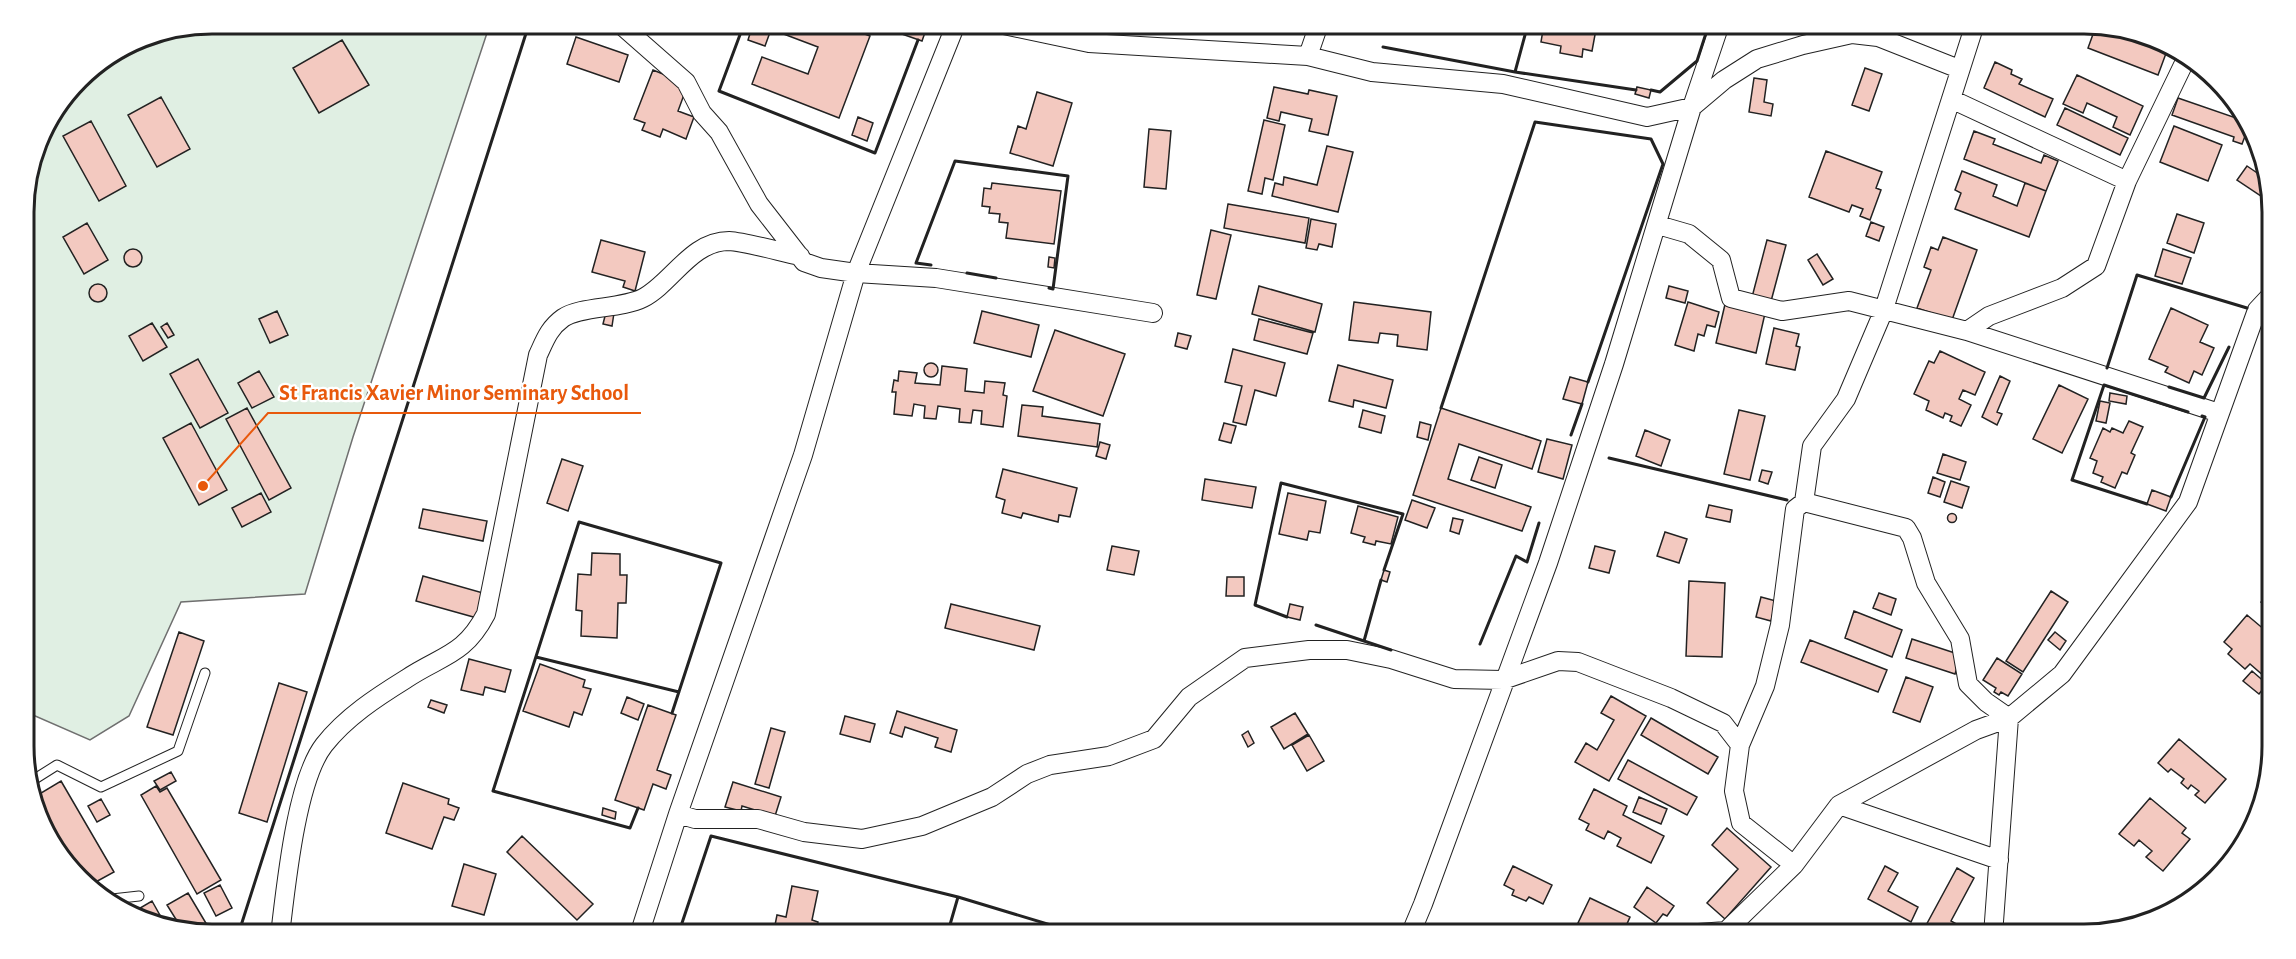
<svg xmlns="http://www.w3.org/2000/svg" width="2296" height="959" font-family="'Alegreya Sans',sans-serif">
	<rect width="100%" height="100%" fill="#fff"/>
	<path fill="#e0efe3" stroke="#6f6f6f" stroke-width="1.5" d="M213 24H490L353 437 305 594 181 602 129 716 90 740 26 712 24 200 44 129 88 71 141 38Z"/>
	<path fill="#f3c9c0" stroke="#222" stroke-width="1.5" d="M753 24H773L765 46 748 40Z
		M775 24H838L870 36 839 118 752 84 762 57 808 74 818 47 773 30Z
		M902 24H928L922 41 899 33Z
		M1227 24H1253L1251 31Z
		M1544 24H1597L1592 51 1583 49 1582 57 1560 53 1561 46 1541 42Z
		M2096 26 2127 33 2168 48 2158 75 2088 48Z
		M576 37 628 55 619 82 567 64Z
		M342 40 369 85 319 113 293 68Z
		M1995 62 2012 70 2011 74 2022 79 2019 84 2053 99 2045 117 1984 88Z
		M1865 68 1882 74 1869 111 1852 105Z
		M653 70 683 82 685 92 678 111 694 117 686 139 663 129 660 137 642 130 645 123 634 119Z
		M2077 75 2143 106 2130 135 2113 127 2117 117 2087 103 2083 113 2063 104Z
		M1754 78 1767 80 1764 102 1773 104 1771 116 1749 112Z
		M1274 87 1308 94 1309 90 1337 96 1328 135 1309 131 1312 119 1281 112 1279 121 1267 118Z
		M1637 87 1651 90 1649 98 1635 94Z
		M1037 92 1072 103 1053 166 1010 153 1018 126 1026 129Z
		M161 97 190 149 157 167 128 115Z
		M2178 98 2242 120 2247 131 2242 144 2233 141 2234 137 2172 115Z
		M2065 108 2128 138 2120 155 2057 125Z
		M858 117 873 123 867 141 852 135Z
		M1264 120 1285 125 1273 180 1265 178 1262 194 1248 191Z
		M91 121 126 186 99 201 63 136Z
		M2174 126 2222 145 2208 181 2160 162Z
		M1149 129 1171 131 1166 189 1144 187Z
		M1974 131 1995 139 1993 144 2041 163 2044 155 2058 161 2046 191 1964 159Z
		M1327 146 1353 152 1338 212 1272 196 1275 183 1283 185 1284 177 1317 185Z
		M1826 151 1882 172 1876 188 1881 190 1870 220 1860 216 1863 209 1852 205 1849 212 1809 197Z
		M2247 166 2266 179 2270 188V202L2237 180Z
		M1962 171 1997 185 1993 196 2017 206 2025 183 2046 191 2029 237 1955 209 1961 193 1955 190Z
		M992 183 1061 191 1054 244 1006 238 1008 223 999 222 1000 214 989 213 990 207 982 206 984 188 991 189Z
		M1228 204 1309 218 1305 243 1224 228Z
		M2177 214 2204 223 2194 253 2167 243Z
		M1311 219 1336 224 1332 247 1319 244 1317 250 1306 248Z
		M1871 222 1884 227 1879 241 1866 236Z
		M87 223 108 260 84 274 63 237Z
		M1211 230 1231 235 1216 299 1197 295Z
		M1943 237 1977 250 1952 320 1917 308 1931 270 1924 267 1931 247 1938 250Z
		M601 240 645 252 635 291 623 287 625 281 592 272Z
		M1767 240 1786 245 1770 305 1751 301Z
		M2163 249 2191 258 2182 284 2155 276Z
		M124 258a9 9 0 1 1 18 0a9 9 0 1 1-18 0Z
		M1817 254 1833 279 1823 285 1808 260Z
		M1049 257 1055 258 1054 268 1048 267Z
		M89 293a9 9 0 1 1 18 0a9 9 0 1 1-18 0Z
		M1259 286 1322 304 1315 332 1252 314Z
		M1669 286 1688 291 1685 303 1666 298Z
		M1726 300 1766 309 1756 353 1716 343Z
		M1354 302 1431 312 1427 350 1397 346 1398 335 1380 333 1378 343 1349 340Z
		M1688 302 1719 312 1715 327 1707 325 1704 336 1698 334 1694 351 1675 345Z
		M2171 308 2208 325 2200 342 2214 348 2202 375 2194 371 2189 383 2165 372 2168 367 2149 359Z
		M277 311 288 335 270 343 259 319Z
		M982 311 1039 325 1031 357 974 343Z
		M606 312 614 313 612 326 603 324Z
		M1259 319 1313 333 1307 354 1254 340Z
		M152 323 167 347 143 361 129 336Z
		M167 323 174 335 168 338 161 327Z
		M1774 328 1799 334 1796 346 1800 347 1795 370 1766 364Z
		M1055 330 1125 354 1103 416 1033 391Z
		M1178 333 1191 336 1187 349 1175 346Z
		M1233 349 1285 363 1276 396 1255 390 1246 425 1233 422 1242 386 1225 382Z
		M1940 351 1985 372 1975 395 1963 390 1959 399 1971 405 1961 426 1950 421 1952 416 1945 413 1943 418 1926 410 1929 401 1914 394 1929 361 1934 363Z
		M198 359 228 413 200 428 170 374Z
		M924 370a7 7 0 1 1 14 0a7 7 0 1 1-14 0Z
		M1338 365 1393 380 1386 408 1354 400 1353 407 1329 401Z
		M942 366 967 369 965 391 984 393 985 381 1005 383 1003 395 1007 396 1003 427 981 424 982 411 973 410 971 423 959 422 960 409 938 406 936 419 924 418 925 406 914 404 912 416 894 414 896 392H892L894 380 898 381 899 371 917 373 915 383 940 385Z
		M259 371 274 397 252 408 238 383Z
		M2000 376 2010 381 1997 412 2002 414 1997 425 1982 417Z
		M1570 377 1588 382 1582 404 1563 399Z
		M2059 385 2088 399 2062 453 2033 439Z
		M2110 393 2127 396 2126 404 2109 401Z
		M2100 401 2110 403 2106 423 2096 421Z
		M1022 405 1043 407 1042 416 1100 424 1097 447 1018 436Z
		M247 408 291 488 269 500 226 419Z
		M1441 408 1541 441 1532 469 1459 444 1448 479 1531 507 1522 531 1413 495Z
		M1363 410 1385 416 1381 433 1359 427Z
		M1739 410 1765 416 1750 480 1724 474Z
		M2129 421 2143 427 2131 453 2135 455 2127 474 2122 472 2115 488 2101 482 2103 477 2093 473 2097 461 2090 458 2103 428 2110 432 2112 428 2123 433Z
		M1420 422 1431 425 1428 440 1417 437Z
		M191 423 227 490 199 505 163 438Z
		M1224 423 1236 426 1231 443 1219 440Z
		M1645 430 1670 440 1661 466 1636 456Z
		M1547 439 1572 445 1563 479 1538 472Z
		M1100 442 1110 445 1106 459 1096 456Z
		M1943 454 1966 462 1960 480 1937 473Z
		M1479 457 1502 465 1495 488 1471 480Z
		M562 459 583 466 568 511 547 503Z
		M1003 469 1077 488 1070 517 1059 515 1058 522 1023 513 1021 518 1002 513 1005 500 996 497Z
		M1762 470 1772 472 1768 484 1759 481Z
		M1933 477 1945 482 1940 497 1928 493Z
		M1205 479 1256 487 1252 508 1202 500Z
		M1951 481 1969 487 1962 508 1944 502Z
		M2152 490 2171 497 2166 511 2147 504Z
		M261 493 271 512 242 527 232 508Z
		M1288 493 1326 501 1320 533 1309 531 1307 540 1279 534Z
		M1412 500 1435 508 1427 528 1405 520Z
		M1709 505 1732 510 1730 522 1706 517Z
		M1358 506 1398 517 1391 544 1376 541 1375 545 1363 542 1365 537 1351 533Z
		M423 509 487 521 483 541 419 528Z
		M1947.5 518a4.5 4.5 0 1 1 9 0a4.5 4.5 0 1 1-9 0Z
		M1453 518 1463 520 1459 534 1450 531Z
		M1665 532 1687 539 1679 563 1657 556Z
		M1112 546 1139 551 1134 575 1107 570Z
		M1595 546 1615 551 1609 573 1589 568Z
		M592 553 620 554V575H627L626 603H618L617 638 581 636 582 611 576 610 578 574 591 575Z
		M1384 570 1390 572 1387 582 1381 580Z
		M423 576 483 593 477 618 416 601Z
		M1227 577H1244V596H1226Z
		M1689 581 1725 583 1722 657 1686 656Z
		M2272 589V610L2261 602Z
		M2051 591 2068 602 2023 672 2006 661Z
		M1879 593 1896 599 1891 615 1873 608Z
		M1761 597 1776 601 1771 621 1756 617Z
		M951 604 1040 626 1034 650 945 628Z
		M1290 604 1303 607 1300 620 1287 617Z
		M1854 611 1902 630 1892 657 1845 638Z
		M2247 615 2272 636V683L2250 664 2245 669 2228 654 2232 649 2224 642Z
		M179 632 204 641 173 735 147 727Z
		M2055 632 2066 641 2060 650 2048 640Z
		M1912 639 1961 655 1955 674 1906 658Z
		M1810 640 1887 670 1878 692 1801 662Z
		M1997 658 2022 674 2008 696 2001 692 1999 695 1994 692 1996 688 1983 680Z
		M469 659 511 670 505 692 485 687 483 695 461 690Z
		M540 664 585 680 583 687 591 689 582 715 574 712 569 727 523 711Z
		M2252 671 2267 684 2259 694 2243 681Z
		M1906 677 1933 687 1920 722 1893 712Z
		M279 683 307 692 267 822 239 813Z
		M1611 696 1646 716 1609 781 1575 762 1586 743 1597 750 1614 720 1601 713Z
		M627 697 644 704 638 720 621 713Z
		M431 700 447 705 444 713 428 707Z
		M648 705 676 715 657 770 671 775 666 789 653 784 644 810 615 800Z
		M897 711 957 730 951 752 935 747 938 738 905 727 902 737 890 733Z
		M1295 713 1308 734 1284 749 1271 727Z
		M845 716 875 724 870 742 840 734Z
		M1651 718 1718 757 1708 774 1641 735Z
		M771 728 785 732 769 788 755 784Z
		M1248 731 1254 743 1248 747 1242 735Z
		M1309 735 1324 761 1307 771 1292 745Z
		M2179 739 2226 779 2205 803 2195 795 2199 791 2191 785 2188 789 2181 783 2184 779 2171 769 2168 772 2158 763Z
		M1628 760 1697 797 1687 815 1618 779Z
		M171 772 176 781 160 790 154 781Z
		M61 781 114 872 92 884 63 862 36 796Z
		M733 782 781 797 775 816 742 806 741 811 725 807Z
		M403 783 449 799 448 804 459 808 454 820 444 817 432 849 386 833Z
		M156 786 160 792 167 788 221 880 197 894 141 795Z
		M1594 789 1627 806 1623 815 1664 836 1651 863 1617 846 1621 838 1608 831 1604 839 1586 830 1589 824 1579 819Z
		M1639 797 1667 809 1661 824 1633 812Z
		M2150 798 2186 828 2182 833 2190 839 2163 871 2146 857 2152 851 2139 840 2134 846 2119 834Z
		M101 799 110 815 97 822 88 806Z
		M603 808 616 812 615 819 602 815Z
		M1727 828 1771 867 1725 919 1707 903 1738 869 1712 845Z
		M522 836 593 904 577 920 507 852Z
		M464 864 496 874 484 915 452 906Z
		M1513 866 1552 885 1543 904 1529 897 1526 901 1512 895 1514 890 1504 885Z
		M1885 866 1898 873 1888 891 1918 907 1911 922 1868 899Z
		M1957 868 1974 878 1951 921 1967 930 1964 935H1933L1924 929Z
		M220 885 232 908 216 916 204 893Z
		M792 886 818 891 812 920 818 922 815 935H773L777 915 786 917Z
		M1647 887 1674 906 1667 916 1663 914 1656 923 1634 907Z
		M188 893 213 935 182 929 167 905Z
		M1590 898 1630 917 1622 935 1608 931 1603 935 1578 923Z
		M152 901 166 926 141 921 135 911Z"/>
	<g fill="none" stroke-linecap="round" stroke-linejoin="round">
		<g stroke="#222" stroke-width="11">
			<path id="service" d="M30 782 57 765 101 787 178 751 205 673
				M112 899 139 896"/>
		</g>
		<g stroke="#222" stroke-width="20">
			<path id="minor" d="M620 24 686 82 702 113 719 132 759 204 804 262 821 268 856 273 936 278 1153 313
				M999 24 1089 43 1308 56 1372 72 1503 84 1647 117 1692 107 1724 80 1757 59 1803 45 1852 34 1878 37 1959 69
				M1308 56 1319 24
				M1951 99 2127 181 2096 266 2062 288 1989 316 1967 331
				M2127 181 2185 61
				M1658 225 1689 234 1721 260 1731 298 1782 311 1849 301 1967 331 2219 413
				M1804 502 1906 528 1912 538 1926 583 1960 639 1968 684 1986 702 2009 718 1993 935
				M1740 745 1765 686 1780 625 1795 509 1804 502 1812 446 1846 399 1883 312 1975 24
				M1839 805 1999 860
				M678 814 695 819H758L804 832 862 839 922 826 992 797 1027 774 1050 765 1109 756 1154 739 1189 697 1245 658 1309 650H1347L1391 659 1454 679 1503 680 1558 661 1578 662 1671 698 1723 723 1740 745 1734 791 1741 823 1794 865
				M280 935C286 886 296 781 324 745 346 717 377 697 406 679 442 655 464 656 486 614L538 355C545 340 549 328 563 318 580 306 621 309 643 298 672 283 691 241 729 241 746 242 781 252 800 256
				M639 935 678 814 803 455 856 273 956 24
				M1410 935 1423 904 1548 563 1614 364 1692 107 1720 24
				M1671 935 1726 931 1794 865 1839 805 1976 730 2009 718 2062 674 2188 502 2257 310 2271 295"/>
		</g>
		<use href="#service" stroke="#fff" stroke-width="9"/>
		<use href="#minor" stroke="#fff" stroke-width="18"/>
		<path stroke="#222" stroke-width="3" d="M744 24 719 91 875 153 918 40
			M1528 24 1515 72 1636 90
			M1383 47 1515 72
			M1651 90 1660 92 1697 61 1709 24
			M931 265 916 263 955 161 1068 176 1053 289 1049 288
			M967 273 996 278
			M2107 368 2137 275 2247 308
			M2169 387 2204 398 2229 347
			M1441 408 1535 122 1651 139 1663 164 1588 382
			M1571 435 1582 404
			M1609 458 1787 500
			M2171 497 2205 417 2202 416
			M2147 504 2072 480 2104 385 2188 412
			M1287 617 1255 605 1281 483 1403 514 1384 570
			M1316 625 1391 650
			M1364 641 1381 580
			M1480 644 1516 556 1527 562 1539 523
			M536 657 679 692
			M638 808 630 828 493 791 579 522 721 563 672 713
			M238 935 529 24
			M678 935 711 836 958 897
			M947 935 958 897 1084 935"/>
	</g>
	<path d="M0 0H2296V959H0ZM212 34H2084A178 178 0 0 1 2262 212V746A178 178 0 0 1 2084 924H212A178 178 0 0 1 34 746V212A178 178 0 0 1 212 34Z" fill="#fff" fill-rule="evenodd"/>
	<path fill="none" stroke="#222" stroke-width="3" d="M212 34H2084A178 178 0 0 1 2262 212V746A178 178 0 0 1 2084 924H212A178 178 0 0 1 34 746V212A178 178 0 0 1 212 34Z"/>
	<path fill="none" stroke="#e8590c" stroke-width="2" d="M203 486L268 413H641"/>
	<circle fill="#e8590c" stroke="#fff" stroke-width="2" cx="203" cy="486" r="6"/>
	<g font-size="22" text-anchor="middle" font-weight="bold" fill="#e8590c" stroke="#fff" stroke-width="4.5" stroke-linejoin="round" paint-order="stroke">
		<text x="454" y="400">St Francis Xavier Minor Seminary School</text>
	</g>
</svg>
